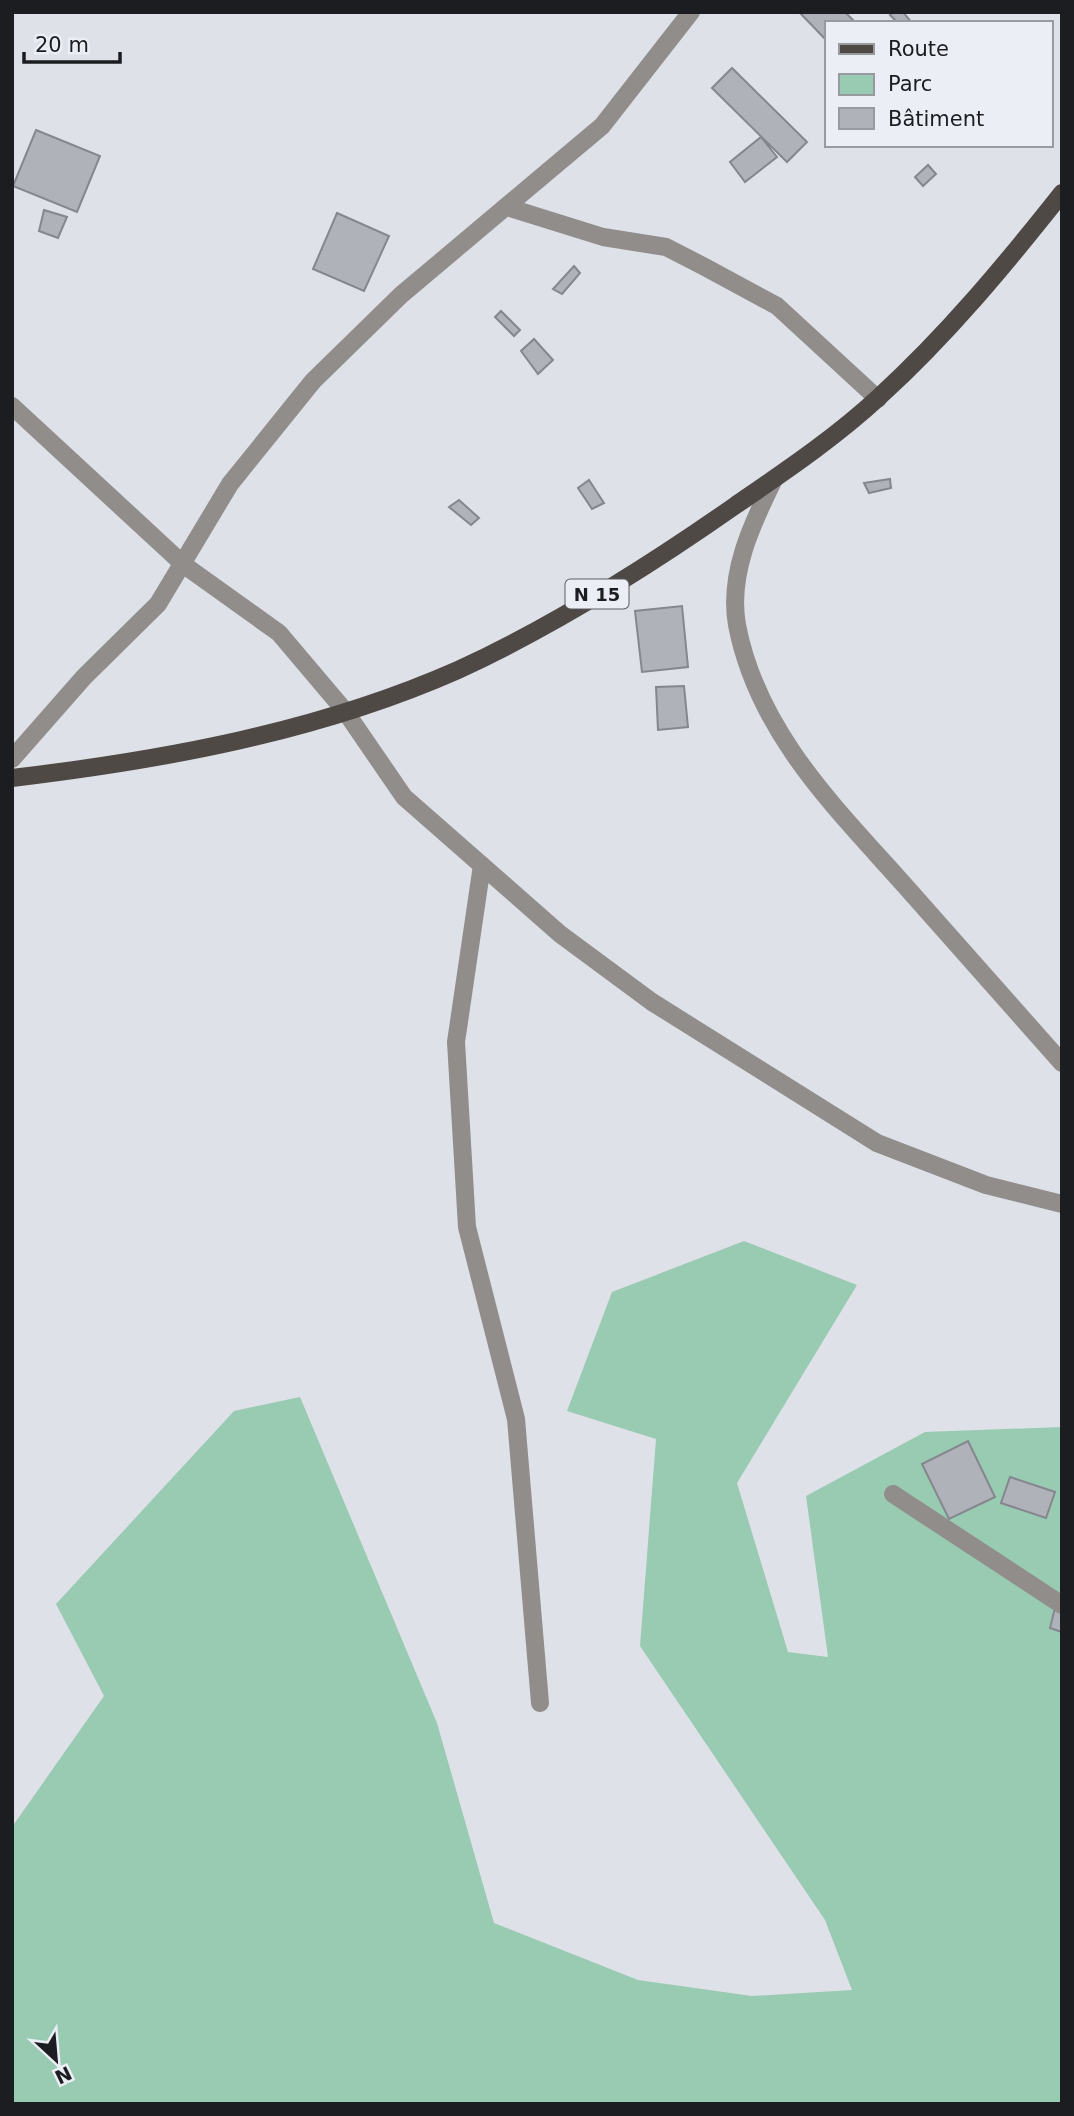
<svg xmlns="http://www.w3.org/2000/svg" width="1074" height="2116" font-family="'DejaVu Sans',sans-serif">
	<rect width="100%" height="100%" fill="#dee1e8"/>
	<path fill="#99cab2" d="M744 1241 857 1285 737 1483 788 1652 828 1657 806 1496 925 1432 1062 1427V2104H12V1827L104 1696 56 1604 234 1411 300 1397 437 1723 494 1923 638 1980 752 1996 852 1990 825 1920 640 1646 656 1439 567 1411 612 1292Z"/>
	<path fill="#afb2b9" stroke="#84878d" stroke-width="2" d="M799 12H845L856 23H827V41Z
		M894 12H903L912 23H898L890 15Z
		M732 68 807 142 787 162 712 88Z
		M36 130 100 156 77 212 13 186Z
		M761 137 777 157 745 182 730 162Z
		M928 165 936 174 923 186 915 177Z
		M44 210 67 217 58 238 39 231Z
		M337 213 389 236 364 291 313 269Z
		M574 266 580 273 562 294 553 289Z
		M501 311 520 330 514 336 495 317Z
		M534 339 553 360 538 374 521 351Z
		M890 479 891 488 869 493 864 483Z
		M589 480 604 503 592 509 578 488Z
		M459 500 479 518 471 525 449 507Z
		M682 606 688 667 642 672 635 611Z
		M684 686 688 727 658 730 656 687Z
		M968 1441 995 1497 949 1519 922 1464Z
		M1010 1477 1055 1492 1046 1518 1001 1503Z
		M1056 1604 1062 1605V1632L1050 1628Z"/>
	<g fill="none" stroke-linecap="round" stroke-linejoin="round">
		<path stroke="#908d8b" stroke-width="18" d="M507 207 603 237 666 247 703 266 777 306 878 399
			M12 406 184 565 279 633 345 711 404 797 560 934 652 1002 877 1143 986 1185 1062 1204
			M774 479C752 524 728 574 737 625 758 734 837 809 907 888 959 946 1010 1005 1062 1063
			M12 759 84 677 158 604 230 484 313 381 401 295 602 126 691 12
			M482 865 456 1042 467 1227 516 1419 540 1703
			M893 1494 1062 1605"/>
		<path stroke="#4f4946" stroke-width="18" d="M12 778C163 760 318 732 458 670 554 626 649 566 736 505 784 472 836 437 879 397 947 335 1005 265 1062 193"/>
	</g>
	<g text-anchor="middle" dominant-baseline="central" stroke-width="5" stroke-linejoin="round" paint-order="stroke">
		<rect fill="#ebeef5" stroke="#5a5c60" stroke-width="2" x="565.5" y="579.5" width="63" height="29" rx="5"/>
		<g font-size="18" font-weight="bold" fill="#1c1d20">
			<text x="597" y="594">N 15</text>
		</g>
	</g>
	<rect width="1074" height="2116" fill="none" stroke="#1c1d20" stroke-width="28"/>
	<rect x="825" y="21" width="228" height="126" fill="#ebeef5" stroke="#989aa0" stroke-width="2"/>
	<rect x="839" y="44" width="35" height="10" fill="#4f4946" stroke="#989aa0" stroke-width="2"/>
	<text x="888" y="56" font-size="21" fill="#1c1d20">Route</text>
	<rect x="839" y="74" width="35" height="21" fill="#99cab2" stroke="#989aa0" stroke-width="2"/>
	<text x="888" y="91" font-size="21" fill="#1c1d20">Parc</text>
	<rect x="839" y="108" width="35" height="21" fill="#afb2b9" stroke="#989aa0" stroke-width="2"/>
	<text x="888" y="126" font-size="21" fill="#1c1d20">Bâtiment</text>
	<g transform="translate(56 2060) rotate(154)" stroke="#ebeef5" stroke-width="5" paint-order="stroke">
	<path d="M0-5L12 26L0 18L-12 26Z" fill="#1c1d20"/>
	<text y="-10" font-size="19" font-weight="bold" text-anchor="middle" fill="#1c1d20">N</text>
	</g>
	<path d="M24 52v10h96v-10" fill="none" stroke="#1c1d20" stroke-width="3.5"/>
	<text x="35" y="52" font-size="21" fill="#1c1d20" stroke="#ebeef5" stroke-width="5" paint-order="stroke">20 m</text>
</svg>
